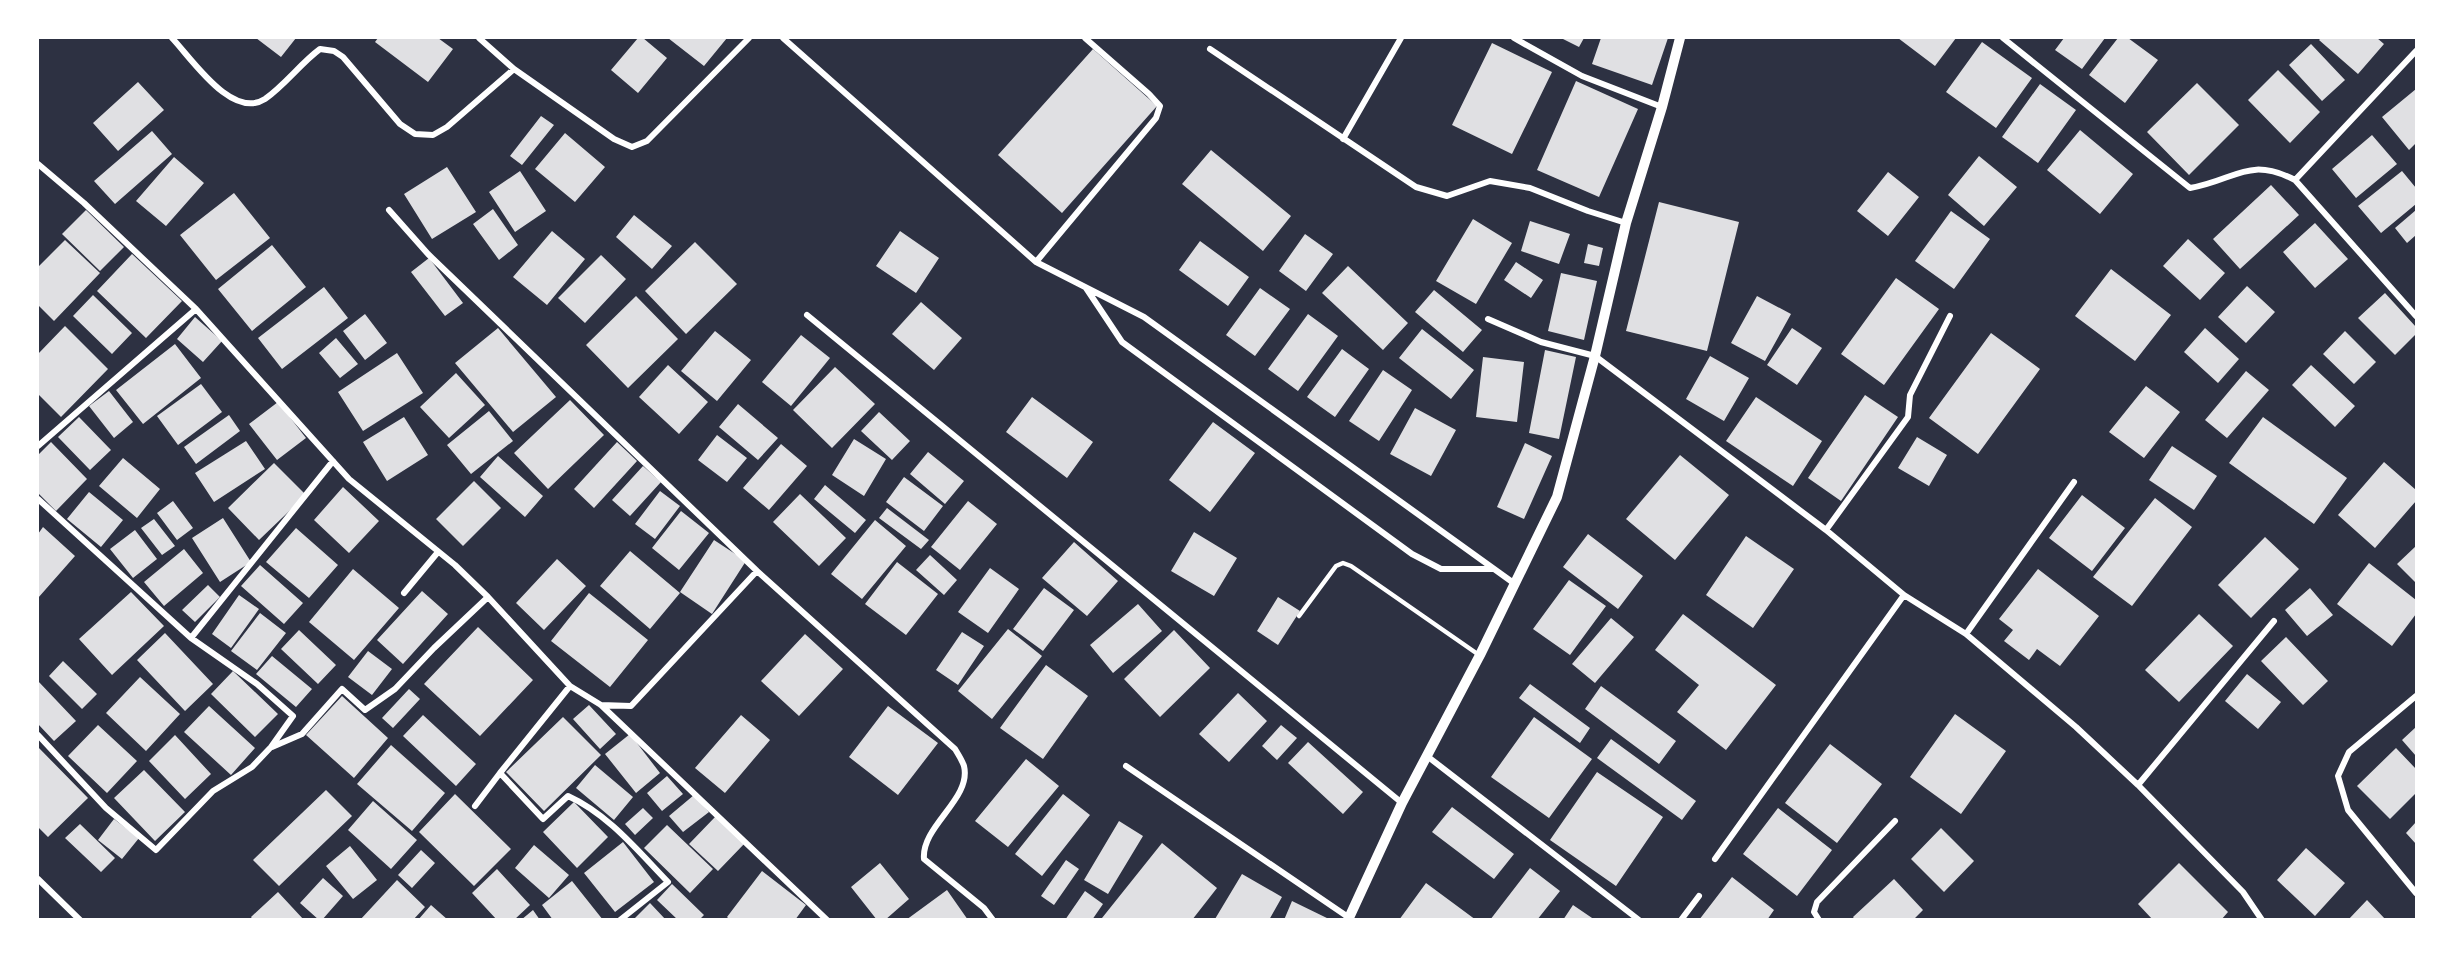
<svg xmlns="http://www.w3.org/2000/svg" width="2454" height="957" font-family="'PT Sans Narrow',sans-serif">
	<rect width="100%" height="100%" fill="#2d3142"/>
	<path fill="#e0e0e3" d="M256 38H296L281 57Z
		M378 38H438L453 49 428 82 375 42Z
		M638 38H643L667 58 638 93 611 70Z
		M668 38H727L704 66Z
		M1561 38H1584L1579 47Z
		M1601 38H1668L1652 85 1592 64Z
		M1898 38H1956L1935 66Z
		M2064 38H2105L2082 69 2055 50Z
		M2118 38H2128L2158 60 2125 103 2089 75Z
		M2321 38H2377L2384 44 2358 74 2319 40Z
		M1982 42 2032 78 1996 128 1946 92Z
		M1492 43 1552 72 1512 154 1452 125Z
		M2311 44 2345 80 2322 101 2289 65Z
		M1093 49 1157 106 1062 213 998 155Z
		M2278 70 2320 112 2290 143 2248 100Z
		M1576 81 1638 109 1599 197 1537 170Z
		M138 82 164 110 118 151 93 123Z
		M2197 83 2239 125 2189 175 2147 132Z
		M2040 84 2076 110 2038 163 2002 137Z
		M2416 89V143L2409 150 2382 117Z
		M541 116 554 125 522 165 510 156Z
		M2080 130 2133 174 2100 214 2047 170Z
		M152 131 172 154 115 204 94 181Z
		M565 133 605 167 575 202 535 169Z
		M2372 135 2397 164 2356 198 2332 169Z
		M1211 150 1291 216 1263 251 1182 184Z
		M1979 156 2017 187 1984 226 1948 195Z
		M174 157 204 183 166 226 136 201Z
		M447 167 476 212 432 239 404 194Z
		M520 171 546 211 515 232 489 192Z
		M2402 171 2416 188V204L2381 233 2358 206Z
		M1888 172 1919 197 1888 236 1857 211Z
		M2271 185 2299 215 2240 269 2213 239Z
		M234 193 270 238 216 280 180 235Z
		M1659 202 1739 222 1707 351 1626 331Z
		M493 209 518 245 499 260 473 224Z
		M86 210 124 247 100 271 62 234Z
		M2416 210V235L2407 243 2395 228Z
		M1951 211 1990 239 1954 289 1915 261Z
		M634 215 672 246 652 269 616 237Z
		M1473 219 1512 243 1476 304 1436 281Z
		M1530 221 1570 234 1559 264 1521 251Z
		M2315 223 2348 259 2315 288 2283 252Z
		M552 231 585 259 547 305 513 277Z
		M900 231 939 258 916 293 876 266Z
		M1305 234 1333 254 1306 291 1279 271Z
		M2188 239 2225 273 2200 300 2163 266Z
		M65 240 100 273 54 321 38 305V267Z
		M1200 241 1249 277 1228 306 1179 270Z
		M695 242 737 284 686 334 645 291Z
		M1588 244 1603 248 1599 266 1584 263Z
		M272 245 306 287 252 331 218 289Z
		M132 254 182 301 146 338 97 291Z
		M601 255 626 279 585 323 558 298Z
		M429 258 463 303 445 316 411 272Z
		M1516 262 1543 280 1531 298 1504 280Z
		M1348 266 1408 323 1383 350 1322 293Z
		M2111 269 2171 315 2135 361 2075 316Z
		M1561 273 1597 281 1584 340 1548 331Z
		M1896 278 1939 309 1884 385 1841 354Z
		M2247 286 2275 312 2246 343 2218 317Z
		M324 287 348 318 282 369 258 338Z
		M1260 288 1290 309 1255 356 1226 335Z
		M1434 290 1482 330 1463 352 1415 312Z
		M2385 293 2416 327V334L2395 355 2358 318Z
		M93 295 132 333 112 354 73 316Z
		M636 296 678 339 628 388 586 345Z
		M1757 296 1791 314 1765 361 1731 343Z
		M921 302 962 338 934 370 892 334Z
		M365 314 387 343 365 360 343 331Z
		M1308 314 1338 336 1298 391 1268 369Z
		M195 317 222 341 203 362 177 339Z
		M65 326 108 369 61 417 38 394V354Z
		M498 328 556 397 513 432 455 363Z
		M1792 328 1822 348 1797 385 1767 365Z
		M2205 328 2239 359 2218 383 2184 352Z
		M1422 329 1474 370 1451 399 1399 358Z
		M715 331 751 360 717 401 681 371Z
		M2345 331 2376 362 2354 384 2323 354Z
		M1991 333 2040 369 1978 454 1929 418Z
		M801 335 830 358 791 406 762 382Z
		M336 338 358 364 340 378 319 353Z
		M175 344 201 378 143 424 116 390Z
		M1342 349 1369 369 1335 417 1307 397Z
		M1545 350 1576 357 1559 439 1529 433Z
		M397 353 423 393 363 431 338 392Z
		M1710 356 1749 378 1724 421 1686 399Z
		M1483 357 1524 362 1517 422 1476 417Z
		M668 365 708 402 679 434 639 397Z
		M2311 365 2355 406 2335 427 2292 385Z
		M835 367 875 404 832 448 793 410Z
		M1383 370 1412 390 1379 441 1349 421Z
		M2246 371 2269 390 2227 438 2205 420Z
		M456 373 485 405 449 438 420 407Z
		M201 384 222 412 178 445 157 416Z
		M2146 386 2180 412 2144 458 2109 432Z
		M109 391 133 422 114 438 89 406Z
		M1865 395 1898 417 1841 501 1808 478Z
		M1032 397 1093 442 1067 478 1006 432Z
		M1756 397 1822 441 1793 486 1726 441Z
		M570 400 604 435 548 489 514 453Z
		M278 402 306 438 277 460 249 424Z
		M738 404 778 438 758 460 719 427Z
		M1415 408 1456 430 1431 476 1390 454Z
		M489 411 513 441 471 474 447 445Z
		M879 412 910 441 892 460 861 431Z
		M229 415 240 431 196 464 184 447Z
		M79 417 111 450 90 470 58 437Z
		M404 417 428 455 387 481 363 442Z
		M2263 417 2347 478 2314 524 2229 463Z
		M1213 422 1255 453 1210 512 1169 480Z
		M717 435 747 458 727 482 698 460Z
		M1917 437 1947 455 1929 486 1898 468Z
		M854 439 886 459 864 496 832 475Z
		M246 441 265 469 214 502 195 473Z
		M51 442 87 479 56 511 38 493V455Z
		M617 442 637 461 594 508 574 489Z
		M1525 443 1552 456 1524 519 1497 507Z
		M781 444 807 466 769 510 743 488Z
		M2172 446 2217 476 2194 510 2149 480Z
		M928 452 964 481 945 504 910 474Z
		M1680 455 1729 495 1675 560 1626 519Z
		M498 456 543 496 525 517 480 477Z
		M123 458 160 489 137 518 99 486Z
		M2384 462 2416 490V501L2375 548 2338 515Z
		M274 463 306 495 259 540 228 508Z
		M643 466 661 482 630 516 612 500Z
		M904 477 943 506 924 531 886 502Z
		M474 481 501 508 463 546 436 519Z
		M825 485 866 520 855 533 814 499Z
		M343 487 379 521 349 553 314 520Z
		M660 491 680 506 655 539 635 524Z
		M89 492 123 520 101 547 67 519Z
		M800 494 846 538 819 566 773 522Z
		M2082 495 2125 528 2092 571 2049 538Z
		M2155 498 2192 527 2132 606 2093 577Z
		M173 501 193 528 177 540 157 513Z
		M968 501 997 524 960 570 931 547Z
		M887 508 929 540 921 549 879 518Z
		M681 511 709 533 679 570 652 548Z
		M223 518 251 562 220 582 192 538Z
		M154 519 175 546 162 555 141 528Z
		M875 520 906 546 862 599 831 574Z
		M43 527 75 556 38 598V534Z
		M296 528 338 565 309 598 266 562Z
		M135 530 157 559 133 578 110 549Z
		M1194 532 1237 558 1214 596 1171 571Z
		M1588 534 1643 576 1618 609 1563 567Z
		M1746 536 1794 569 1753 628 1706 595Z
		M2265 537 2299 569 2251 618 2218 585Z
		M714 540 746 561 712 614 680 592Z
		M1074 542 1118 581 1087 616 1042 578Z
		M2416 546V583L2397 564Z
		M184 549 203 573 164 606 144 582Z
		M630 551 680 593 650 629 600 586Z
		M930 555 957 580 944 595 916 570Z
		M557 559 586 586 544 630 516 603Z
		M897 562 938 594 906 635 865 604Z
		M2369 563 2416 600V614L2392 646 2337 604Z
		M260 565 303 603 284 624 241 586Z
		M990 568 1019 589 988 633 958 612Z
		M353 569 399 608 354 660 309 622Z
		M2038 569 2099 616 2060 666 2037 649 2029 660 2004 641 2013 630 1999 619Z
		M1569 580 1606 606 1570 655 1533 629Z
		M208 585 220 597 195 622 182 610Z
		M1044 588 1074 610 1043 651 1013 629Z
		M2310 588 2333 615 2307 636 2285 610Z
		M422 591 448 614 403 664 377 640Z
		M131 592 164 626 112 675 79 639Z
		M589 593 648 640 610 687 551 641Z
		M239 595 259 609 231 648 212 634Z
		M1278 597 1300 611 1278 645 1257 631Z
		M1138 604 1162 631 1113 673 1090 645Z
		M260 613 286 633 257 670 231 651Z
		M1683 614 1776 685 1726 750 1677 712 1699 685 1655 650Z
		M2199 614 2233 646 2179 702 2145 670Z
		M1611 618 1634 637 1595 683 1572 664Z
		M478 627 533 680 480 736 424 684Z
		M1008 629 1042 656 992 719 958 691Z
		M299 630 336 665 318 684 281 649Z
		M1174 630 1210 668 1160 717 1124 679Z
		M962 632 984 646 958 685 936 670Z
		M165 633 213 684 185 711 137 660Z
		M805 634 843 669 799 716 761 681Z
		M2286 637 2328 681 2303 705 2261 661Z
		M368 651 392 669 372 695 348 677Z
		M272 656 312 689 296 707 256 674Z
		M63 661 97 694 82 709 49 676Z
		M1046 665 1088 696 1043 759 1000 728Z
		M233 671 278 714 255 737 211 694Z
		M2247 674 2281 702 2258 729 2225 701Z
		M140 677 180 714 146 751 106 713Z
		M38 681 76 721 54 741 38 724Z
		M1530 684 1590 728 1580 743 1519 698Z
		M1601 686 1676 741 1659 764 1585 709Z
		M409 689 420 699 393 728 382 718Z
		M1238 693 1267 721 1229 762 1199 734Z
		M342 696 388 738 354 778 306 735Z
		M589 705 616 734 600 749 573 719Z
		M209 706 255 748 231 775 184 732Z
		M888 706 938 743 898 795 849 757Z
		M1955 714 2006 751 1961 814 1910 777Z
		M423 715 476 764 456 786 403 736Z
		M741 715 770 740 725 793 695 768Z
		M563 717 601 755 544 811 506 772Z
		M1534 717 1592 759 1549 818 1491 777Z
		M98 725 137 761 107 793 68 756Z
		M1281 725 1297 738 1277 760 1262 746Z
		M2416 727V756L2402 740Z
		M630 734 660 773 636 793 605 754Z
		M175 735 211 774 185 799 149 761Z
		M1611 739 1696 801 1682 820 1597 758Z
		M1308 742 1363 792 1343 814 1288 763Z
		M1830 744 1882 784 1837 843 1785 803Z
		M391 745 445 793 412 831 357 784Z
		M38 747 88 798 48 837 38 827Z
		M2396 748 2416 769V793L2390 819 2357 786Z
		M1026 759 1059 786 1008 847 975 821Z
		M595 765 633 797 614 820 576 788Z
		M144 770 185 812 155 841 114 798Z
		M1597 772 1663 817 1616 886 1550 840Z
		M667 776 683 794 662 811 647 793Z
		M326 790 352 816 279 886 253 860Z
		M455 794 511 849 474 886 419 832Z
		M1063 794 1090 815 1042 876 1015 854Z
		M694 795 709 812 683 832 669 816Z
		M373 801 417 840 391 869 348 830Z
		M574 802 608 837 577 868 543 832Z
		M1452 807 1514 854 1494 879 1432 832Z
		M643 808 653 818 635 835 625 824Z
		M1778 808 1832 850 1797 896 1743 854Z
		M716 816 745 843 718 871 689 844Z
		M114 819 139 838 122 859 98 840Z
		M1119 821 1143 836 1108 894 1084 880Z
		M2416 822V844L2406 833Z
		M80 824 115 858 101 872 65 838Z
		M667 825 713 869 690 893 644 848Z
		M1941 828 1974 861 1944 892 1911 859Z
		M623 842 654 882 615 912 584 873Z
		M1162 843 1217 888 1192 920H1105L1102 918Z
		M534 845 569 875 549 898 515 868Z
		M350 846 377 880 353 899 326 866Z
		M2306 848 2345 883 2315 916 2277 880Z
		M421 850 435 863 412 888 398 875Z
		M1066 860 1079 869 1054 905 1041 896Z
		M880 863 909 899 885 920H877L851 887Z
		M2179 863 2228 912 2221 920H2153L2138 904Z
		M1530 868 1560 891 1537 920H1490Z
		M497 869 530 905 514 920H497L472 893Z
		M762 871 806 905 795 920H730L727 917Z
		M1242 874 1282 897 1269 920 1215 919Z
		M1732 877 1774 910 1767 920H1699Z
		M323 878 343 896 322 920H319L300 903Z
		M1894 879 1923 910 1913 920H1855L1853 917Z
		M397 880 425 907 413 920H360Z
		M572 881 603 920H553L542 905Z
		M1426 883 1476 920H1399Z
		M672 884 704 915 699 920H678L657 900Z
		M947 890 968 920H906Z
		M1085 891 1103 904 1092 920H1065Z
		M278 892 304 920H253L251 917Z
		M2367 900 2386 920H2348Z
		M1292 901 1331 920H1284Z
		M650 903 666 920H633Z
		M431 905 448 920H418Z
		M1573 905 1595 920H1563Z
		M533 910 540 920H521Z"/>
	<g fill="none" stroke-linecap="round" stroke-linejoin="round">
		<path stroke="#fff" stroke-width="4.5" d="M1299 616 1336 566 1343 563 1351 566 1479 655"/>
		<path stroke="#fff" stroke-width="6" d="M172 38C192 59 232 120 265 99 285 85 301 63 320 49L334 51 343 57 400 124 415 134 433 135 447 127 514 69
			M479 38 514 69 614 139 632 147 647 141 749 38
			M783 38 1036 262 1144 317 1515 584
			M1514 38 1582 76 1662 107
			M2003 38 2190 188C2236 180 2248 156 2295 180L2416 316
			M1210 49 1416 187 1447 196 1490 181 1530 188 1588 211 1626 223
			M1343 139 1401 38
			M38 164 84 203 196 309 349 479 455 565 488 597 570 686 601 705 827 920
			M2295 180 2416 51
			M389 210 428 254 757 571 955 749C958 754 962 760 964 766 972 799 921 826 924 859L984 908 993 920
			M1036 262 1156 118 1160 106 1149 94 1085 38
			M1086 288 1122 342 1412 554 1441 569H1493
			M807 315 1402 803
			M1488 319 1541 342 1595 356 1826 530 1904 595 1966 634 2076 727 2138 785 2243 892 2262 920
			M38 446 196 309
			M38 499 191 638 257 684 293 716 271 747 252 767 213 791 156 850 106 808 38 735
			M1826 530 1908 417 1910 395 1950 316
			M404 593 438 552
			M1966 634 2074 482
			M191 638 333 461
			M570 686 500 773 543 819 568 796C608 814 638 851 668 882L620 920
			M2416 696 2349 752 2338 776 2348 810 2416 893
			M601 705 631 706 757 571
			M272 747 302 734 342 689 365 710 395 689 434 648 488 597
			M1427 756 1639 920
			M1126 766 1351 919
			M2138 785 2274 621
			M475 806 500 773
			M1715 859 1904 595
			M38 879 80 920
			M1681 920 1699 896
			M1819 920 1814 912 1817 902 1895 821"/>
		<path stroke="#fff" stroke-width="10" d="M1348 920 1402 803 1480 655 1557 497 1595 356 1626 223 1662 107 1680 38"/>
	</g>
	<rect width="2454" height="957" fill="none" stroke="#ffffff" stroke-width="78"/>
</svg>
